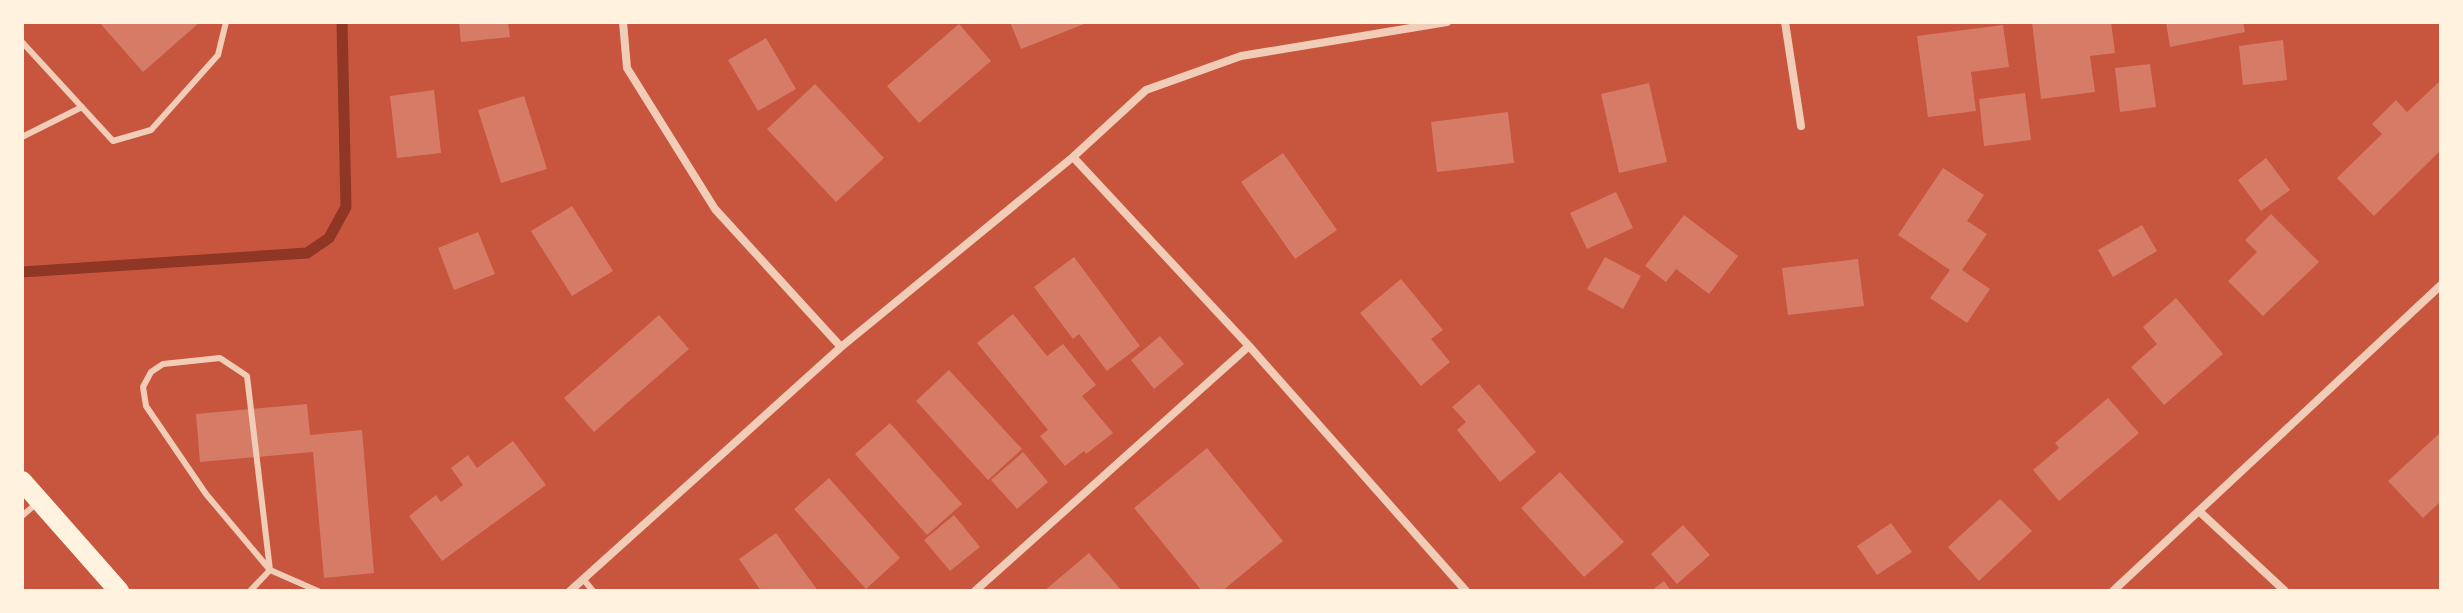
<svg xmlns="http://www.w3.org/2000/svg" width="2463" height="613" font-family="Signika,sans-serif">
	<rect width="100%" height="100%" fill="#c8553d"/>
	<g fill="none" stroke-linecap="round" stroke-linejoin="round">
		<path stroke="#8f3625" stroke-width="11" d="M22 272 307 253 329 238 346 207 342 22"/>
	</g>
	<path fill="#d67c66" d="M99 22H200L143 72Z
		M459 22H508L510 37 461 42Z
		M1010 22H1089L1021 49Z
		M2032 22H2111L2115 53 2090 56 2095 92 2041 99Z
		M2166 22H2243L2245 32 2170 47Z
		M959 24 991 61 919 123 887 86Z
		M2003 25 2009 67 1971 72 1976 111 1928 117 1917 36Z
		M766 38 796 89 758 111 728 60Z
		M2283 40 2287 80 2243 85 2239 46Z
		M2150 64 2156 107 2120 112 2115 68Z
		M2441 80V150L2374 216 2337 178 2382 134 2372 124 2396 100 2407 112Z
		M1649 83 1667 162 1619 173 1601 94Z
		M815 84 884 158 836 202 767 129Z
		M434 90 441 153 397 158 390 96Z
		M2025 93 2031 140 1984 146 1979 99Z
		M524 96 547 169 501 183 478 110Z
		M1508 112 1514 163 1437 172 1431 122Z
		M1283 153 1337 230 1295 259 1241 182Z
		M2266 158 2290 190 2261 211 2238 180Z
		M1943 168 1984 195 1967 221 1987 234 1962 270 1990 289 1967 323 1930 298 1950 270 1898 235Z
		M1616 192 1633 228 1587 249 1570 213Z
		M572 206 613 271 572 296 531 231Z
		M2271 214 2319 262 2263 316 2228 281 2257 252 2245 240Z
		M1684 215 1738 256 1709 294 1676 269 1666 282 1645 266Z
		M2142 225 2157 251 2113 277 2098 250Z
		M478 232 495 274 454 290 438 248Z
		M1074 257 1140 346 1107 371 1079 334 1073 339 1034 287Z
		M1605 257 1641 276 1623 309 1587 289Z
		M1858 259 1864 306 1788 315 1782 268Z
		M1401 279 1443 330 1431 339 1450 362 1421 386 1360 313Z
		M2176 298 2223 354 2164 405 2131 367 2157 344 2143 327Z
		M1013 314 1047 356 1063 344 1096 385 1082 396 1113 433 1086 454 1084 451 1065 466 1040 436 1048 430 977 343Z
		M659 315 689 349 594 432 564 398Z
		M1160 336 1184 364 1154 389 1131 360Z
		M949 370 1022 449 988 480 916 401Z
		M1479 384 1536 452 1500 482 1457 430 1466 422 1452 407Z
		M2108 398 2139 433 2059 501 2033 470 2059 448 2055 443Z
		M307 404 310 435 362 430 374 573 324 578 313 452 200 462 196 414Z
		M890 423 962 504 927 535 855 454Z
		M2441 432V501L2423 518 2388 481Z
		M513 441 546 485 442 561 409 516 436 495 441 502 463 485 451 468 468 455 477 468Z
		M1207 448 1283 541 1222 591H1202L1134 508Z
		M1023 452 1048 482 1017 509 991 480Z
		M1560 472 1624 542 1584 577 1521 508Z
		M829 478 900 558 866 589 794 509Z
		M2000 499 2032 531 1979 581 1948 547Z
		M954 515 980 547 950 571 924 540Z
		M1891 523 1912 552 1877 575 1857 546Z
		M1683 525 1710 555 1677 584 1651 554Z
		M776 533 818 591H761L739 559Z
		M1089 553 1122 591H1044Z
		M1664 581 1671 591H1651Z"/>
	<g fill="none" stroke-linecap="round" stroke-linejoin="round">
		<path stroke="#f1ccb7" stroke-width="6" d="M22 42 113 141 151 130 218 55 226 22
			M22 137 82 107
			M22 516 37 503
			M270 570 247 376 220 358 163 364 151 372 143 387 146 406 206 494 270 570 318 591
			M584 580 593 591
			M250 591 270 570"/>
		<path stroke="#f1ccb7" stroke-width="8" d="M623 22 627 68 715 209 841 347
			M1785 22 1801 126
			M1073 157 1249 346 1466 591
			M2200 512 2285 591
			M570 591 841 347 1073 157 1146 90 1241 56 1447 22
			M975 591 1249 346
			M2113 591 2441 285"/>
		<path stroke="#fff3e0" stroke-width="20" d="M22 481 119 591"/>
	</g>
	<rect width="2463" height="613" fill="none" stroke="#fff3e0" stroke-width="48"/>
</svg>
